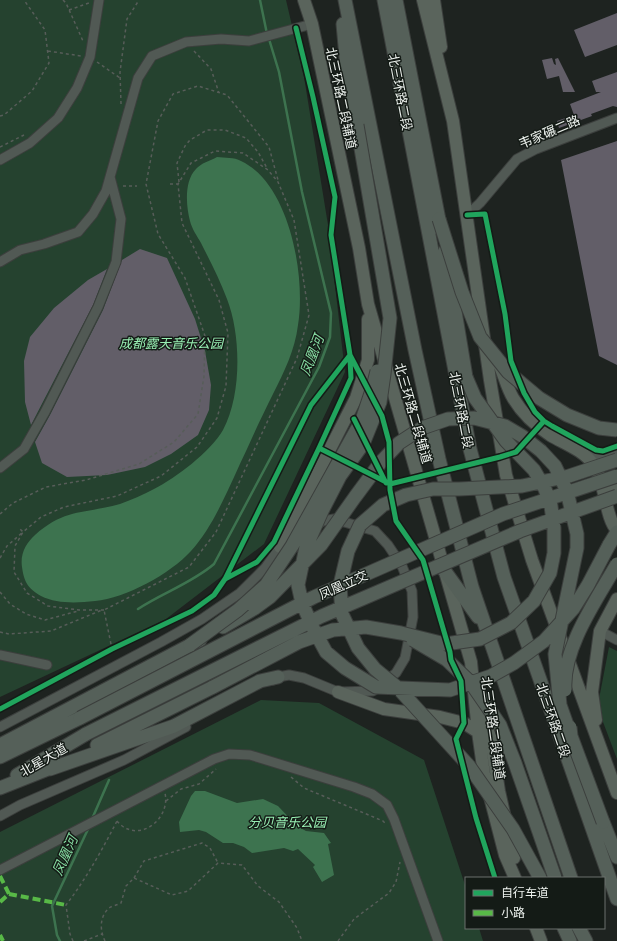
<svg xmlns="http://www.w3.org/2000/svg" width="617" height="941" font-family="Literata,'Noto Sans SC',serif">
	<rect width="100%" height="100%" fill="#1e2320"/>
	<path fill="#25422f" d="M0 0H286L304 77 328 225 345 372 264 544 166 619 0 697Z
		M609 647 617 651V759L603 722 599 699Z
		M261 700 319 703 424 760 466 888V928H479L483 941H0V832Z"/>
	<path fill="#3d734f" d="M217 157C225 158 234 157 241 161 290 184 306 277 298 325 295 350 284 372 273 394 264 412 255 431 247 449 231 482 215 525 191 551 170 574 126 598 95 601 77 603 57 604 41 596 27 588 24 581 22 567 20 554 26 543 35 535 65 508 85 514 120 504 131 500 143 495 154 489 176 478 210 452 223 430 242 395 241 335 227 299 220 280 210 261 201 243 197 236 192 229 190 221 186 206 184 181 196 169 201 163 210 161 217 157Z
		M195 791H205L237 803 263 799 278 806 297 826 306 831 324 833 331 843 328 844 334 875 322 882 313 867 315 865 298 849 293 851 284 848 252 853 244 847 233 843H223L206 832 199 830 180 832 179 822 191 796Z"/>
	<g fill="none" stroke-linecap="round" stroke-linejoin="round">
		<path stroke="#3d734f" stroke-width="2.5" d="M260 0 267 34
			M138 609C162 593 192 583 214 564L319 367 330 337 331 313 302 192 279 72 269 39
			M92 819 109 780
			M60 941 57 935 52 906 89 827"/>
	</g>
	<path fill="#625e68" d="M617 13V45L585 57 574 30Z
		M552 58 554 64 556 65 555 59 558 58 575 92H563L559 76 547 79 542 60Z
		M617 72V107L613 106 591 114 592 116 559 128 557 121 574 115 570 104 601 92H596L592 81Z
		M617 141V365L599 356 561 160Z
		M140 249 167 258 195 319 205 351 211 385 209 410 198 435 171 454 145 467 107 475 67 477 42 463 35 442 50 415 103 310 122 260Z
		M107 269 93 305 31 425 25 402 24 361 30 337 54 308 88 280Z"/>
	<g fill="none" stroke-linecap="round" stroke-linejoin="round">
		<g stroke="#3c3f3d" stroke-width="11">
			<path id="minor" d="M0 160 30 143 58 118 77 88 90 57 99 0
				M467 215 480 203 517 159 536 149 617 118
				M0 262 20 250 44 244 78 232 93 214 106 191 138 78 152 56 186 42 221 39 249 41 312 24
				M584 453C598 458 603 457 617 452
				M0 468 24 449 45 412 98 307 116 262 121 219 110 177
				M600 631 617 640
				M0 655 47 665
				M273 680 278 677 289 675 304 678 338 692 373 691 396 673 405 658 413 617 412 591 402 566 388 545 375 531 334 519 323 521 315 526
				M0 727 161 642 202 619 240 593 265 568 280 547 285 544
				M0 816 20 805 124 760 186 727
				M0 870 214 759 229 754 250 755 354 787 372 794 387 805 394 819 438 941"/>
		</g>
		<g stroke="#3c3f3d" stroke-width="14">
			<path id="major" d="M304 0 312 24 359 248 368 304 471 662 478 732 484 774 505 855 515 878
				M423 0 453 121 490 380 506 475 532 560 617 793
				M434 0 441 47
				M499 364C504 375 507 388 513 398 522 413 536 426 550 435 565 444 583 450 593 464 605 479 605 519 617 530
				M603 490 617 485
				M280 547 356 398 368 360V319
				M338 692 384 709 440 717 464 723 478 732
				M480 698 491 739 499 791 514 858
				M596 720 592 692 600 631 617 599
				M536 928 541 941"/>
		</g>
		<g stroke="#3c3f3d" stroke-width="15">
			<path id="highway" d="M345 0 415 350 439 459 472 587 571 878
				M384 0 470 449 504 577 617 899
				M396 0 441 230
				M343 24 347 68 357 125
				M445 251 466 377
				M609 545 617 532
				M444 570 478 617
				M223 627 255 608
				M0 745 200 640
				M97 745 213 687
				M0 757 80 718
				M50 769 174 726 260 681 278 677
				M17 775 86 734
				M0 788 58 765
				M603 822 617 857
				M564 928 570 941
				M579 928 586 941"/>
		</g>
		<path stroke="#575d59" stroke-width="1.5" stroke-dasharray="3 3" stroke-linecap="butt" d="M63 0 66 3 83 41
			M69 10 89 3
			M48 51 81 56
			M194 51 211 69 219 93
			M97 62 120 78
			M121 104 120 72 127 19 139 0
			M0 116 4 115 32 91 49 63 45 30 24 0
			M0 147 24 135
			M179 182 177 163 185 146 190 140 207 130H225L246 138 258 152 267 168
			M170 184H178
			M123 186H137
			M0 514 13 503 46 487 86 480 139 464 174 442 198 414 204 376 205 336 185 278 158 234 146 184 158 121 173 94 198 86 227 95 269 147 278 180
			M0 558 7 546 23 532 19 528
			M0 592 10 604 26 614 45 620 78 611
			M104 610H79L48 606 27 593 14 572 15 546 23 532 41 517 64 507 117 496 161 476 197 447 217 418 226 386 228 333 219 300 182 223 178 184 191 163 215 151 243 153 268 170 278 182 294 220 309 315 297 358 216 532 189 567 104 610 112 649
			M0 632 9 634 51 631 102 610
			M291 777 304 788 383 821 386 824
			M166 801 181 789 199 784 216 769
			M117 821C137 845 171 820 165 793
			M134 878 144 861 202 843 210 848 218 863
			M73 941 70 934 66 905C86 879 102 850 117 821
			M84 941 102 934
			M105 941C100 931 99 917 109 908 112 906 117 905 121 903L126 886 134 878 172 895 188 891 218 863 242 865 258 886 279 902 297 928 302 941
			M338 941 354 919 389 893 396 882 400 862"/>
		<use href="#minor" stroke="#515954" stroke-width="9"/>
		<use href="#major" stroke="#5a645c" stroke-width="12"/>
		<use href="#highway" stroke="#556059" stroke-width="13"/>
		<g stroke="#3c3f3d" stroke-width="15" stroke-linecap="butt">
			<path id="highway-bridge" d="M357 125 390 318 384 374 380 402 363 444 340 476 322 511 306 547 298 585 302 603 313 628 326 652 345 668 376 687 450 690 491 676 514 663 544 641 573 609 588 585 609 545
				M439 219 462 292 480 337 508 372 539 398 567 415 599 428 617 430
				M255 608 270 597 321 545 355 497 381 462 399 443 422 428 448 419 474 418 505 426 522 436 541 451 555 466 564 485 569 500 577 534V548L555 654 560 705 571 736
				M413 640 447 660 471 683 500 725 515 763 555 878
				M190 645 238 610 266 585 292 546 362 420 373 387 377 371
				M213 687 299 642 333 630 366 627 401 633 445 644 480 639 511 623 534 601 550 573 554 553V528L551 506 545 489 534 470 506 441 475 398 466 377
				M565 690C562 648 597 599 617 564
				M80 718 314 597 503 514 617 476
				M570 727 571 736 603 822
				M86 734 322 616 520 531 617 496
				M540 878 513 829 469 766 398 688 375 669 358 648 342 614 340 585 348 551 360 525 383 505 406 495 433 489H459L522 486 569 476 617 460"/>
		</g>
		<use href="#highway-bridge" stroke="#556059" stroke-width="13"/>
		<path stroke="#58b947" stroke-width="4" stroke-dasharray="8 4" stroke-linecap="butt" d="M0 876 9 894 0 902
			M9 894 66 905
			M0 935 3 941"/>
		<g stroke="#141b16" stroke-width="8">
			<path id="cycleway" d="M296 28 313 97 335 197 331 235 350 355 382 416 389 442 390 490 396 521 423 560 450 652 451 660 461 681 464 723 456 739 476 818 495 878
				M467 215 485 214 505 314 511 361 524 393 535 412 544 421 552 426 596 450 603 451 617 446
				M354 419 386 483
				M319 448 390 484 500 457 516 452 544 421
				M225 579 257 562 274 542 319 448 351 378 350 359
				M0 709 112 649 192 611 214 595 225 579 311 405 350 355"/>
		</g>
		<use href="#cycleway" stroke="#20a55d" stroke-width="5"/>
	</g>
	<g text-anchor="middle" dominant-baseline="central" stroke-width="3" stroke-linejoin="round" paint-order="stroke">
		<g font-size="13" fill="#ecf1ed" stroke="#141b16">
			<text transform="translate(401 92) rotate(79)">北三环路二段</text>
			<text transform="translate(342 98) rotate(78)">北三环路二段辅道</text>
			<text transform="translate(549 131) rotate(-23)">韦家碾二路</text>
			<text transform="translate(462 410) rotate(79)">北三环路二段</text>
			<text transform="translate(414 413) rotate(74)">北三环路二段辅道</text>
			<text transform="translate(343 584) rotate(-24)">凤凰立交</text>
			<text transform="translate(554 720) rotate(71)">北三环路二段</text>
			<text transform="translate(494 728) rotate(82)">北三环路二段辅道</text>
			<text transform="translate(43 759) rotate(-30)">北星大道</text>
		</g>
		<g font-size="13" font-style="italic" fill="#98efb3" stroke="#141b16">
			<text x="171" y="342">成都露天音乐公园</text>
			<text x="287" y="821">分贝音乐公园</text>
		</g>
		<g font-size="14" font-style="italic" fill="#85dba1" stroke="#141b16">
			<text transform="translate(311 355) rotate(-69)">凤凰河</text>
			<text transform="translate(64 855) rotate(-66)">凤凰河</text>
		</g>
	</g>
	<rect x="465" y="877" width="140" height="52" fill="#141b16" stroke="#6a716c"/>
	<rect x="473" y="890" width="20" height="6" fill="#20a55d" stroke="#6a716c"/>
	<text x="501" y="897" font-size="12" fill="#ecf1ed">自行车道</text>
	<rect x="473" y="910" width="20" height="6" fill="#58b947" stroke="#6a716c"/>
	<text x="501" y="917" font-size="12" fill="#ecf1ed">小路</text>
</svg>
